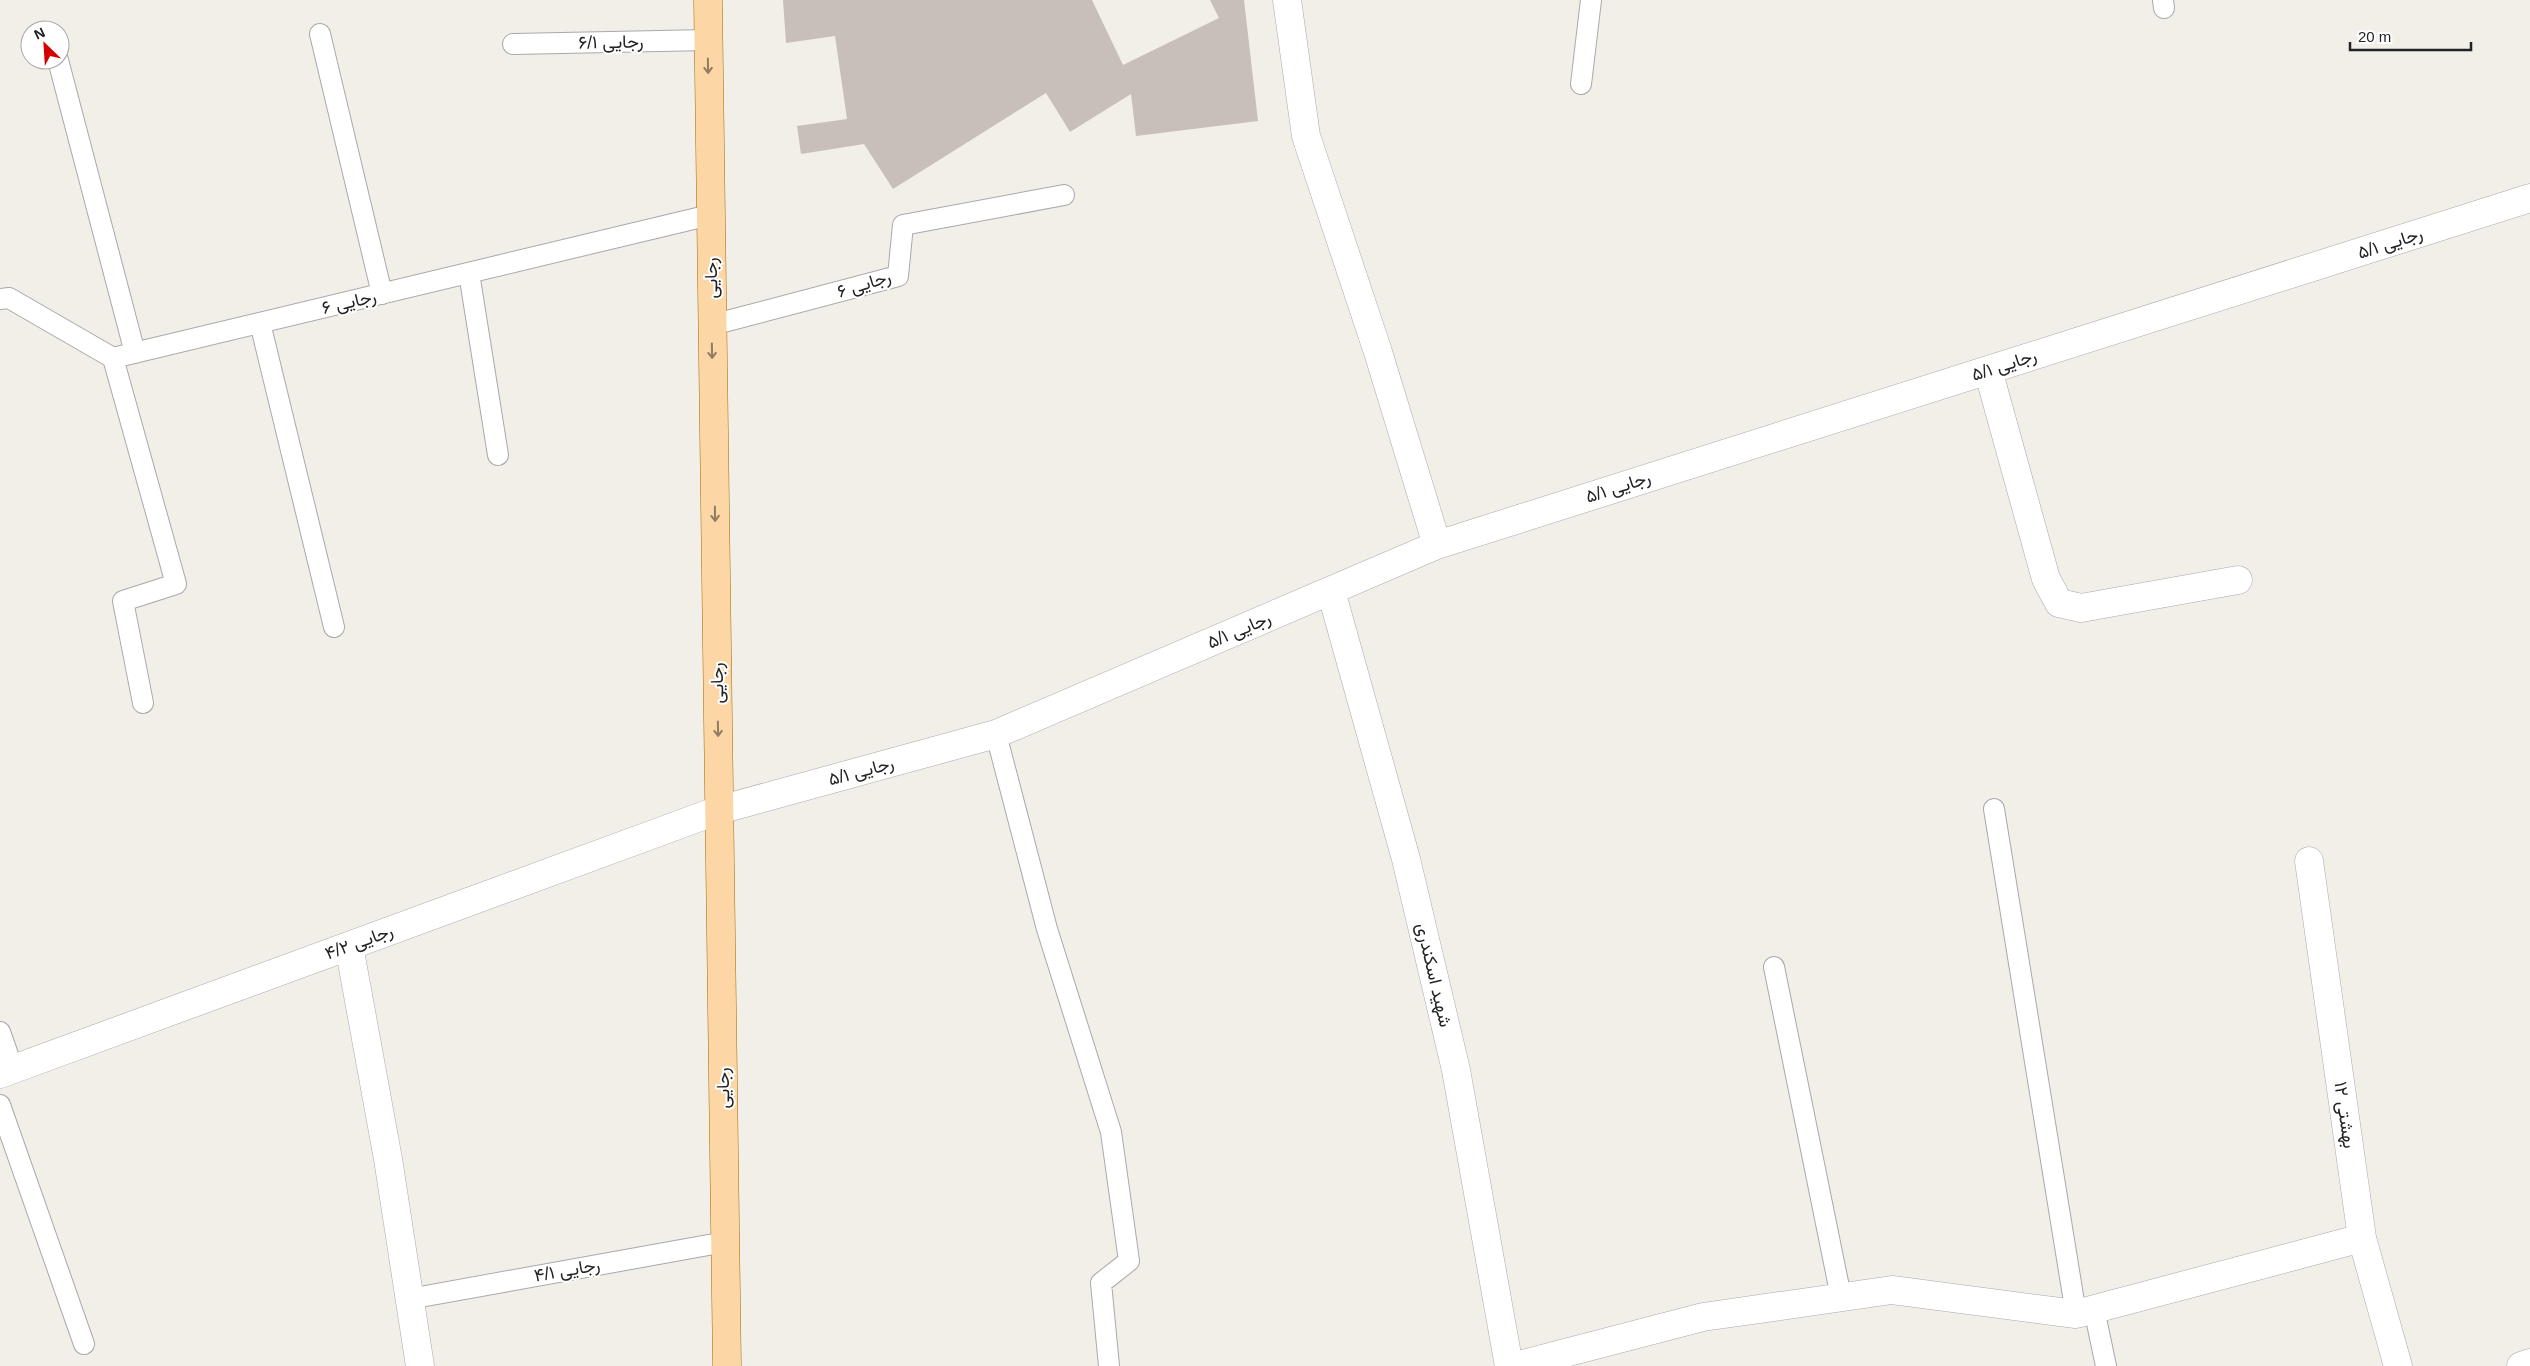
<svg xmlns="http://www.w3.org/2000/svg" width="2530" height="1366" font-family="Helvetica,Vazirmatn,sans-serif">
	<rect width="100%" height="100%" fill="#f2efe9"/>
	<path fill="#c7bfb8" d="M783 0H1092L1123 65 1219 18 1210 0H1244L1258 121 1136 136 1131 94 1070 132 1046 93 893 189 864 144 801 154 797 126 847 119 835 36 786 43Z"/>
	<g fill="none" stroke-linecap="round" stroke-linejoin="round">
		<g stroke="#a9a9a9" stroke-width="22">
			<path id="service" d="M2163 0 2164 8
				M320 34 382 294
				M513 44 708 40
				M58 60 135 353
				M1581 84 1591 0
				M469 273 498 455
				M0 299 9 298 113 358 710 215
				M260 323 334 627
				M712 325 898 276 903 225 1064 195
				M113 358 176 584 123 601 143 703
				M996 734 1047 929 1111 1132 1129 1261 1101 1283 1109 1366
				M1994 809 2076 1314
				M1774 967 1841 1297
				M0 1032 13 1069
				M0 1105 84 1344
				M409 1299 725 1242
				M2094 1309 2106 1366"/>
		</g>
		<g stroke="#a9a9a9" stroke-width="29">
			<path id="minor" d="M1287 0 1306 136 1378 352 1437 545
				M1988 370 2046 579 2059 603 2081 608 2238 580
				M1331 591 1406 859 1456 1070 1509 1366
				M2309 861 2362 1238 2398 1366
				M349 946 388 1159 420 1366
				M0 1074 719 810 996 734 1437 545 2530 198
				M1515 1366 1703 1317 1892 1290 2076 1314 2362 1238
				M2521 1366 2530 1363"/>
		</g>
		<g stroke="#a06b00" stroke-width="29">
			<path id="primary" d="M708 0 727 1366"/>
		</g>
		<use href="#service" stroke="#fff" stroke-width="20"/>
		<use href="#minor" stroke="#fff" stroke-width="28"/>
		<use href="#primary" stroke="#fcd6a4" stroke-width="28"/>
	</g>
	<defs><path id="oneway-shaft" d="M-6 0H5M1.5-3L5.5 0L1.5 3" fill="none" stroke-width="1.6" stroke-linecap="round" stroke-linejoin="round" transform="scale(1.25)"/></defs>
	<g stroke="#8f7c63">
		<use href="#oneway-shaft" transform="translate(708 66) rotate(89)"/>
		<use href="#oneway-shaft" transform="translate(712 351) rotate(89)"/>
		<use href="#oneway-shaft" transform="translate(715 514) rotate(89)"/>
		<use href="#oneway-shaft" transform="translate(718 729) rotate(89)"/>
	</g>
	<g text-anchor="middle" dominant-baseline="central" stroke-width="4" stroke-linejoin="round" paint-order="stroke">
		<g font-size="18" fill="#222" stroke="#fff">
			<text transform="translate(611 42) rotate(-1)">رجایی ۶/۱</text>
			<text transform="translate(2390 243) rotate(-18)">رجایی ۵/۱</text>
			<text transform="translate(711 278) rotate(-91)">رجایی</text>
			<text transform="translate(864 284) rotate(-17)">رجایی ۶</text>
			<text transform="translate(349 302) rotate(-13)">رجایی ۶</text>
			<text transform="translate(2004 365) rotate(-18)">رجایی ۵/۱</text>
			<text transform="translate(1618 487) rotate(-18)">رجایی ۵/۱</text>
			<text transform="translate(1239 630) rotate(-23)">رجایی ۵/۱</text>
			<text transform="translate(717 683) rotate(-91)">رجایی</text>
			<text transform="translate(861 771) rotate(-15)">رجایی ۵/۱</text>
			<text transform="translate(359 942) rotate(-20)">رجایی ۴/۲</text>
			<text transform="translate(1434 975) rotate(77)">شهید اسکندری</text>
			<text transform="translate(723 1088) rotate(-91)">رجایی</text>
			<text transform="translate(2345 1115) rotate(82)">بهشتی ۱۲</text>
			<text transform="translate(567 1270) rotate(-10)">رجایی ۴/۱</text>
		</g>
	</g>
	<g transform="translate(45 45) rotate(335)"><circle r="24" fill="#ffffff" stroke="#a7a7a7"/>
	<path d="M0-4L9 19L0 12L-9 19Z" fill="#d40000"/>
	<text y="-8" font-size="14" font-weight="bold" text-anchor="middle" fill="#222222">N</text>
	</g>
	<path d="M2350 42v8h121v-8" fill="none" stroke="#222222" stroke-width="2.5"/>
	<text x="2358" y="42" font-size="15" fill="#222222" stroke="#ffffff" stroke-width="4" paint-order="stroke">20 m</text>
</svg>
